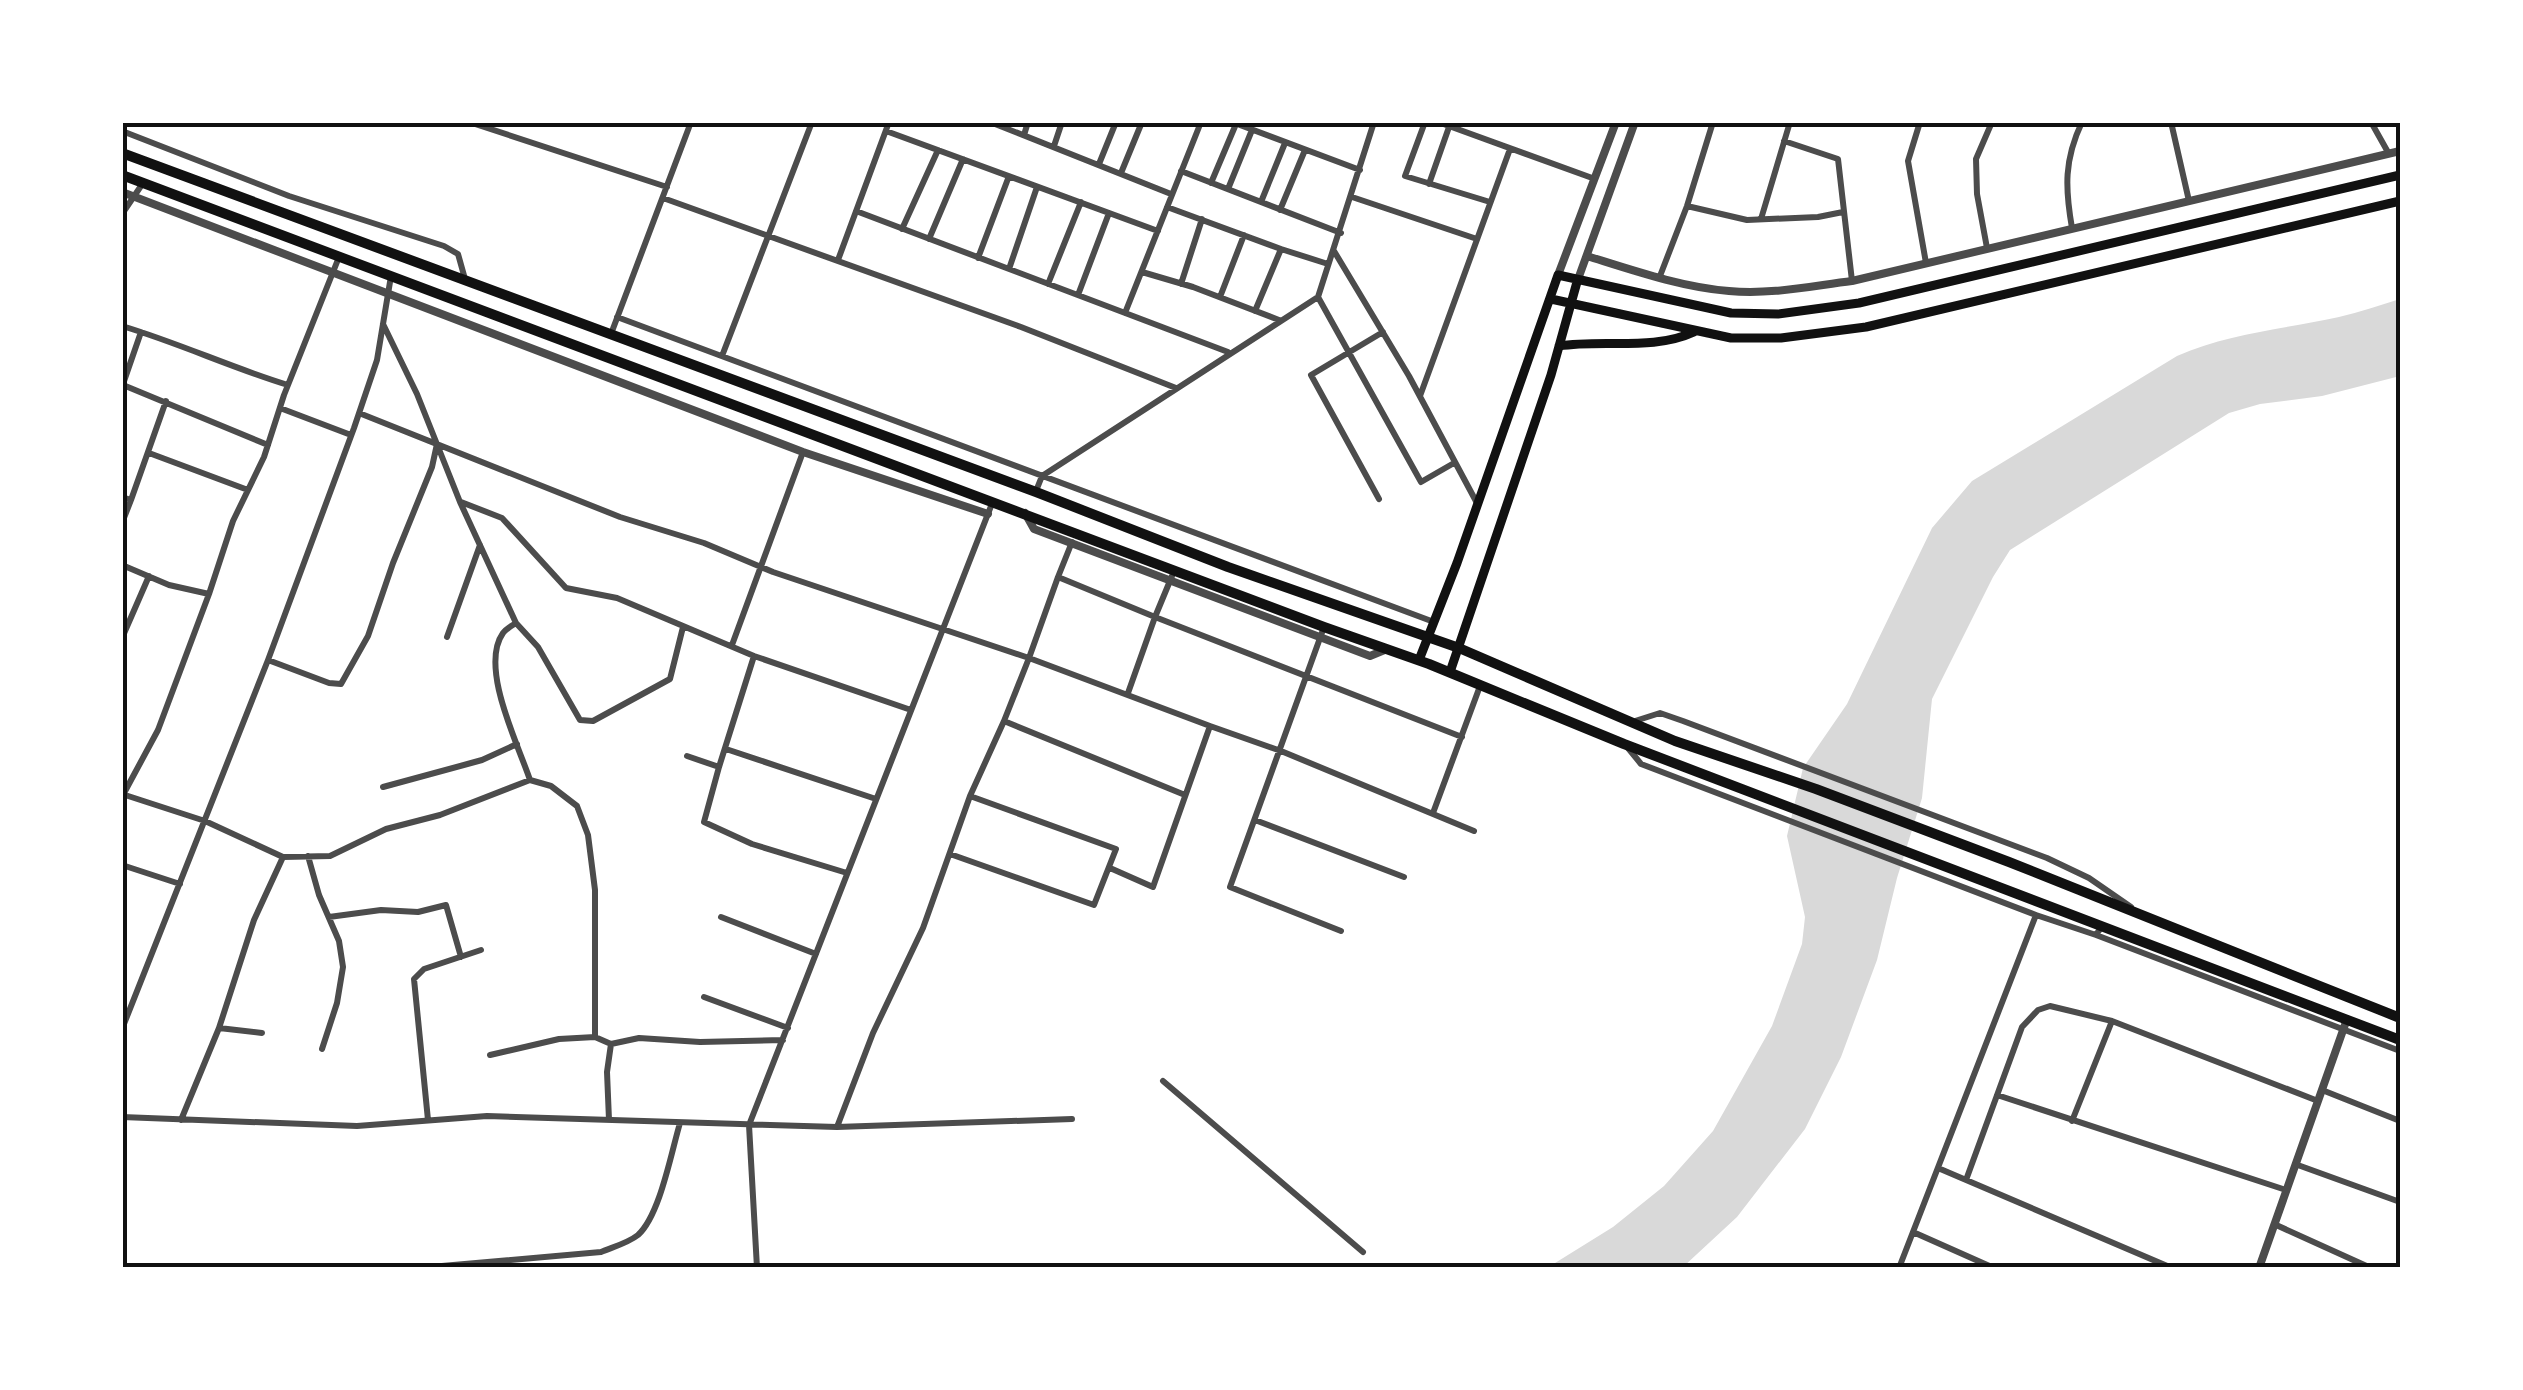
<svg xmlns="http://www.w3.org/2000/svg" width="2523" height="1390" font-family="'Zilla Slab',serif">
	<rect width="100%" height="100%" fill="#fff"/>
	<path fill="#d9d9d9" d="M2400 299V376L2322 396 2260 404 2229 413 2010 550 1993 577 1932 699 1922 798 1897 878 1877 960 1841 1057 1805 1129 1737 1217 1683 1267 1547 1268 1613 1227 1664 1186 1713 1131 1772 1026 1802 944 1805 917 1787 836 1803 768 1847 704 1932 528 1972 481 2177 356C2229 333 2284 329 2339 317 2360 312 2380 305 2400 299Z"/>
	<g fill="none" stroke-linecap="round" stroke-linejoin="round">
		<path stroke="#4c4c4c" stroke-width="6" d="M469 122 667 187
			M990 122 1171 194
			M1232 122 1360 170
			M1425 122 1405 176 1490 202
			M1438 122 1595 179
			M1920 122 1908 161 1926 263
			M2171 122 2189 201
			M2371 122 2389 154
			M122 131 289 196 444 246 458 254 465 279
			M886 131 1158 231
			M1024 135 1028 122
			M1784 141 1838 159 1852 281
			M1054 146 1062 122
			M1099 164 1116 122
			M1181 171 1341 233
			M1121 173 1142 122
			M1211 183 1236 124
			M1429 184 1449 127
			M1228 189 1252 130
			M1352 197 1477 239
			M663 198 1021 327 1176 388
			M1261 202 1285 143
			M1687 206 1747 220 1818 217 1843 212
			M1167 207 1281 249 1255 311
			M1280 210 1305 150
			M856 211 1228 352
			M122 214 143 183
			M1761 219 1790 122
			M2072 228C2065 188 2064 160 2082 122
			M902 229 938 150
			M929 239 963 159
			M1987 248 1977 194 1976 159 1992 122
			M1281 249 1328 264
			M1334 251 1409 376 1478 505
			M978 258 1009 176
			M838 260 889 122
			M1009 269 1037 187
			M1142 272 1193 287 1279 320
			M1660 276 1687 206 1713 122
			M1048 284 1081 202
			M1181 284 1202 219
			M1078 295 1109 213
			M1220 297 1244 235
			M1318 297 1421 482 1454 463
			M1125 313 1201 122
			M617 317 1434 622
			M383 324 417 394 460 502 516 623 538 647 580 720 593 721 670 679 683 627
			M122 326C179 343 232 368 288 385
			M611 334 691 122
			M722 356 812 122
			M123 385 268 445
			M122 387 141 332
			M1420 396 1510 149
			M280 408 351 435
			M359 413 620 517 704 543 773 572 1029 658 1058 577 1155 617 1172 576
			M149 453 248 490
			M1036 491 1042 476 1318 297 1374 122
			M122 497 131 500 166 401
			M1379 499 1311 375 1383 332
			M461 502 502 518 566 588 617 598 754 656 911 710
			M122 523 131 500
			M122 565 169 585 209 594 233 521 264 457 284 395 339 257
			M1058 577 1072 542
			M516 623C511 626 506 629 503 633 479 667 518 744 530 780
			M1324 627 1230 887 1341 931
			M447 637 480 545
			M122 638 149 576
			M732 645 803 452
			M268 660 329 683 341 684 368 636 393 563 432 467 437 444
			M1128 693 1155 617 1462 737
			M1004 721 1185 795
			M1635 721 1660 713 1683 721 2047 858 2089 878 2131 907
			M1628 748 1641 764 2036 915 2096 935 2102 926
			M726 749 876 799
			M687 756 719 767 704 822 752 844 847 873
			M719 767 754 656
			M383 787 482 760 517 744
			M122 794 205 821 283 857 254 920 219 1028 181 1120
			M123 795 158 730 209 594
			M1433 813 1480 686
			M1255 820 1404 877
			M950 854 1094 905 1116 849 970 796
			M308 856 319 895 339 941 343 967 337 1003 322 1049
			M283 857 330 856 386 829 440 815 530 780 551 786 577 806 588 835 595 890V1037L611 1044 607 1072 609 1120
			M122 865 180 884
			M1110 868 1153 887 1210 726 1281 751 1474 831
			M329 917 381 910 418 912 446 905 461 957
			M721 917 816 954
			M2096 935 2400 1051
			M704 997 788 1028
			M2112 1021 2318 1101
			M219 1028 262 1033
			M122 1029 268 660 354 428 377 360 391 276
			M611 1044 639 1038 700 1042 783 1040
			M490 1055 559 1039 595 1037
			M1163 1081 1363 1252
			M2322 1090 2400 1121
			M1997 1095 2286 1190
			M122 1117 357 1126 487 1116 837 1127 1072 1119
			M428 1120 414 979 424 969 481 950
			M837 1127 873 1033 923 928 970 796 1004 721 1029 658 1210 726
			M2295 1164 2400 1202
			M1938 1168 2172 1268
			M1966 1180 2022 1027 2038 1010 2050 1006 2112 1021 2072 1121
			M2274 1224 2371 1268
			M1913 1232 1994 1268
			M419 1268 601 1252C613 1247 628 1243 638 1235 660 1215 671 1153 680 1123
			M757 1268 749 1125 993 501
			M1899 1268 2036 915"/>
		<path stroke="#4c4c4c" stroke-width="8" d="M122 192 803 452 988 514
			M1587 256C1632 270 1681 287 1729 291 1770 295 1811 286 1852 281L2400 151
			M1558 275 1616 122
			M1577 282 1635 122
			M1025 513 1034 529 1370 656 1387 649
			M2259 1268 2347 1019"/>
		<path stroke="#111" stroke-width="9" d="M1551 299 1731 338H1781L1866 327 2400 201
			M1559 346C1603 339 1653 351 1694 332
			M1419 660 1457 563 1558 275 1731 313 1778 314 1859 303 2400 175
			M1450 672 1551 375 1577 282"/>
		<path stroke="#111" stroke-width="10" d="M122 153 1036 492 1228 567 1459 648 1675 741 1816 789 2009 862 2400 1018
			M122 175 1324 627 1429 664 1624 744 2400 1040"/>
	</g>
	<rect width="2523" height="1390" fill="none" stroke="#ffffff" stroke-width="250"/>
	<rect x="125" y="125" width="2273" height="1140" fill="none" stroke="#111" stroke-width="4"/>
</svg>
